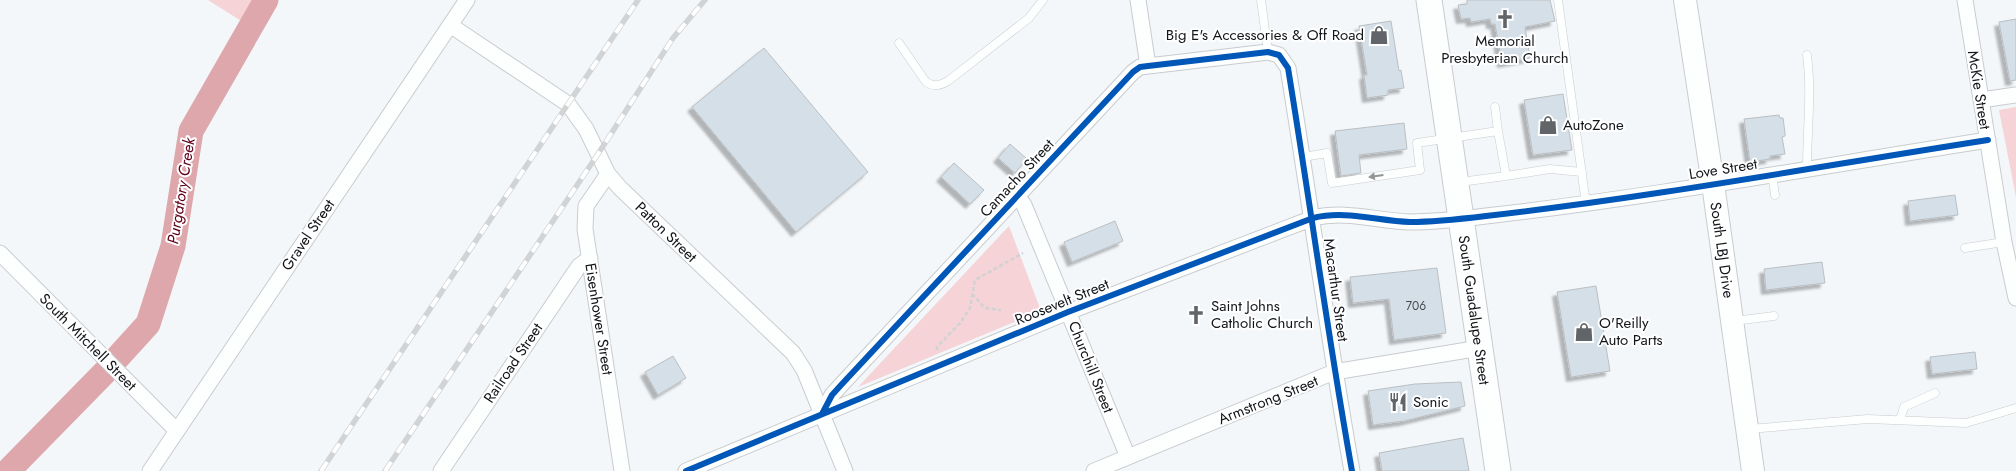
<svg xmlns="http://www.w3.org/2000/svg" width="2016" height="471" font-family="Jost,sans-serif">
	<defs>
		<filter id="shadow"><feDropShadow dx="-4.5" dy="4.5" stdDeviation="1" flood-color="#0004"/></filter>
	</defs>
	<rect width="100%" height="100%" fill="#f3f7fa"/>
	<path fill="#f5d3d6" d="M208 0H262L246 24Z
		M2016 107V197L1999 110Z
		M1009 226 1041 311 858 387Z"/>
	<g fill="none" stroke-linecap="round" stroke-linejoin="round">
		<path stroke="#dda7ac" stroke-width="25" d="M118 357 148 324 173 246 191 131 266 0
			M8 471 105 372"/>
	</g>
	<path fill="#d5dfe8" stroke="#bbbfc2" filter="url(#shadow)" d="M1467 0H1550L1555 21 1525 27 1530 58 1502 63 1495 24H1491L1490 19 1471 22 1470 18 1461 19 1458 5 1467 4Z
		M2016 19V80L2010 81 1999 22Z
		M1391 21 1399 71 1401 70 1404 88 1388 90V95L1367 98 1364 75H1367L1359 26Z
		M764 48 868 172 796 232 692 107Z
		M1563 94 1572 150 1533 155 1524 100Z
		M1779 115 1780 118H1783L1785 133V136L1782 137 1785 154 1770 156V159L1750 162 1744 119Z
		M1404 123 1407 149 1359 155 1361 173 1341 176 1335 131Z
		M1010 144 1027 159 1015 173 998 158Z
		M954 163 984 190 970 204 941 177Z
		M1955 195 1958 215 1910 221 1908 201Z
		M1115 221 1123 241 1072 262 1064 242Z
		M1822 262 1825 283 1766 290 1764 269Z
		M1437 268 1446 333 1394 340 1389 299 1353 303 1350 277Z
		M1596 286 1610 371 1571 377 1557 292Z
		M1975 352 1977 369 1932 374 1930 357Z
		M673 356 686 378 658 395 645 372Z
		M1461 382 1465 406 1404 421 1373 425 1368 391 1415 384Z
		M1463 438 1469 471H1382L1379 453Z"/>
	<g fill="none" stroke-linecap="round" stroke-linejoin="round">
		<g stroke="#c9cccf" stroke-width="9">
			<path id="lane" d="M1261 0 1268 52
				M1558 0 1586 204
				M899 43 926 82C934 87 939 86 948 81L1029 18 1043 0
				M1807 55C1812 93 1807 130 1807 168
				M1495 107 1498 131
				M1303 157 1327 153 1332 183 1420 170 1417 143 1498 131 1506 176 1460 182
				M1772 174 1775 195
				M1506 176 1550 169 1582 172
				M1965 248 2004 242
				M1734 321 1774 316
				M1900 420 1904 407 1935 393
				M1749 429 1868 419 1966 423 2016 408"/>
		</g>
		<g stroke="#c9cccf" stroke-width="17">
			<path id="street" d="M1138 0 1148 66
				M1965 0 2004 242 2016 298
				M450 25 568 104 586 129 608 174 620 188 793 353 804 370 845 471
				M1981 100 2016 95
				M608 174 586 206 585 229 622 471
				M1017 196 1024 205 1128 457
				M0 253 176 430
				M822 414 832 395 842 384 1133 72 1140 67 1148 66 1268 52 1279 55 1288 68C1310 202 1328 337 1352 471
				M150 471 467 0
				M441 471 579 266 590 258
				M686 471 1068 312 1313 218C1346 210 1377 221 1410 222 1436 222 1461 219 1486 216 1654 197 1821 166 1988 140
				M1094 471 1334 372 1480 348"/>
		</g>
		<g stroke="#c9cccf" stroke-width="24">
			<path id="secondary" d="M1685 0 1713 184 1753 471"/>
		</g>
		<g stroke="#c9cccf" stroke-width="27">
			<path id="primary" d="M1429 0 1498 471"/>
		</g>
		<path stroke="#d0d2d3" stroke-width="2.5" stroke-dasharray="4 2.5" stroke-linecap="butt" d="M972 294 985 308 1001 310
			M937 350V347L961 322 970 308 975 280 1023 253"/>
		<use href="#lane" stroke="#fdfefe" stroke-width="8"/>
		<use href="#street" stroke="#fdfefe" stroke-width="15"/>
		<use href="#secondary" stroke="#fdfefe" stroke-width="22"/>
		<use href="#primary" stroke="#fdfefe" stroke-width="25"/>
		<g stroke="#d2d3d5" stroke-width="5.5">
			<path id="rail" d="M321 471 638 0
				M385 471 598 154 673 38 705 0"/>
		</g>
		<use href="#rail" stroke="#fff" stroke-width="4" stroke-dasharray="11" stroke-linecap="butt"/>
		<g stroke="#fff" stroke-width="9">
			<path id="cycleway" d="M822 414 832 395 842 384 1133 72 1140 67 1148 66 1268 52 1279 55 1288 68C1310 202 1328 337 1352 471
				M686 471 1068 312 1313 218C1346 210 1377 221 1410 222 1436 222 1461 219 1486 216 1654 197 1821 166 1988 140"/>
		</g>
		<use href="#cycleway" stroke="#0057b8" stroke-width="6"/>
	</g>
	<defs><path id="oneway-solid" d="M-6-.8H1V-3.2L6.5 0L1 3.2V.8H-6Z" transform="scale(1.25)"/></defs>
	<use fill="#939597" href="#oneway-solid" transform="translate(1376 176) rotate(172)"/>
	<defs>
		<g id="church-bare" transform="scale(1.5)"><path d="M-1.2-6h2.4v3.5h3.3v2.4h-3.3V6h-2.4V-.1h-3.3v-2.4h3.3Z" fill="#616468" stroke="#fff" stroke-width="2.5" paint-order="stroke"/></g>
		<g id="shop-bare" transform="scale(1.5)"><path d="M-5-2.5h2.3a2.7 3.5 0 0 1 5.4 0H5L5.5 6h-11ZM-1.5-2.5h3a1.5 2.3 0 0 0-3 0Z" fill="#616468" stroke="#fff" stroke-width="2.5" paint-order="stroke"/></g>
		<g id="restaurant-bare" transform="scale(1.5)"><path d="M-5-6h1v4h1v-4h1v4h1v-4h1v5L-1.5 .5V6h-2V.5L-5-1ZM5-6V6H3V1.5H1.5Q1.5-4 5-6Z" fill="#616468" stroke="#fff" stroke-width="2.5" paint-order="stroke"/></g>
	</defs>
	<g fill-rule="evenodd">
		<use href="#church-bare" x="1505" y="19"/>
		<use href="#shop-bare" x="1379" y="35"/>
		<use href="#shop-bare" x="1548" y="125"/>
		<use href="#church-bare" x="1196" y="315"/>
		<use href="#shop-bare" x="1584" y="332"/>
		<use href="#restaurant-bare" x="1398" y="402"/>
	</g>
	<g text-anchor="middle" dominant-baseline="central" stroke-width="4" stroke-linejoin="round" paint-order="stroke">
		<g font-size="12" fill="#43484d">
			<text x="1416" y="306">706</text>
		</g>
		<g font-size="15" fill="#121519" stroke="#fff" text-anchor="start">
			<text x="1364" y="35" text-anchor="end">Big E's Accessories &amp; Off Road</text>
			<text x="1505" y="41" text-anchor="middle">Memorial<tspan x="1505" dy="17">Presbyterian Church</tspan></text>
			<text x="1563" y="125">AutoZone</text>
			<text x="1211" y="306">Saint Johns<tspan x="1211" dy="17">Catholic Church</tspan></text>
			<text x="1599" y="323">O'Reilly<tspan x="1599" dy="17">Auto Parts</tspan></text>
			<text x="1413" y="402">Sonic</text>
		</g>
		<g font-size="15" fill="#121519" stroke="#fff">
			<text transform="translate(1979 90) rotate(81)">McKie Street</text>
			<text transform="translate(1723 169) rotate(-9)">Love Street</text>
			<text transform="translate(1017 178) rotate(-47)">Camacho Street</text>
			<text transform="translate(666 232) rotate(44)">Patton Street</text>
			<text transform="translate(308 235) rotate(-56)">Gravel Street</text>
			<text transform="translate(1722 250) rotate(82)">South LBJ Drive</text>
			<text transform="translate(1336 290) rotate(82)">Macarthur Street</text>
			<text transform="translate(1062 302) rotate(-22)">Roosevelt Street</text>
			<text transform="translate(1474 310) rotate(82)">South Guadalupe Street</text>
			<text transform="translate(599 319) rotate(81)">Eisenhower Street</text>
			<text transform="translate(88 342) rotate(45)">South Mitchell Street</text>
			<text transform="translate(513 363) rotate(-56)">Railroad Street</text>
			<text transform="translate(1091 367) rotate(68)">Churchill Street</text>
			<text transform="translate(1268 400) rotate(-22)">Armstrong Street</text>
		</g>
		<g font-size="16" font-style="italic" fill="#61001b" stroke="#fff">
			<text transform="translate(181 191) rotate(-81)">Purgatory Creek</text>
		</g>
	</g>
</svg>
